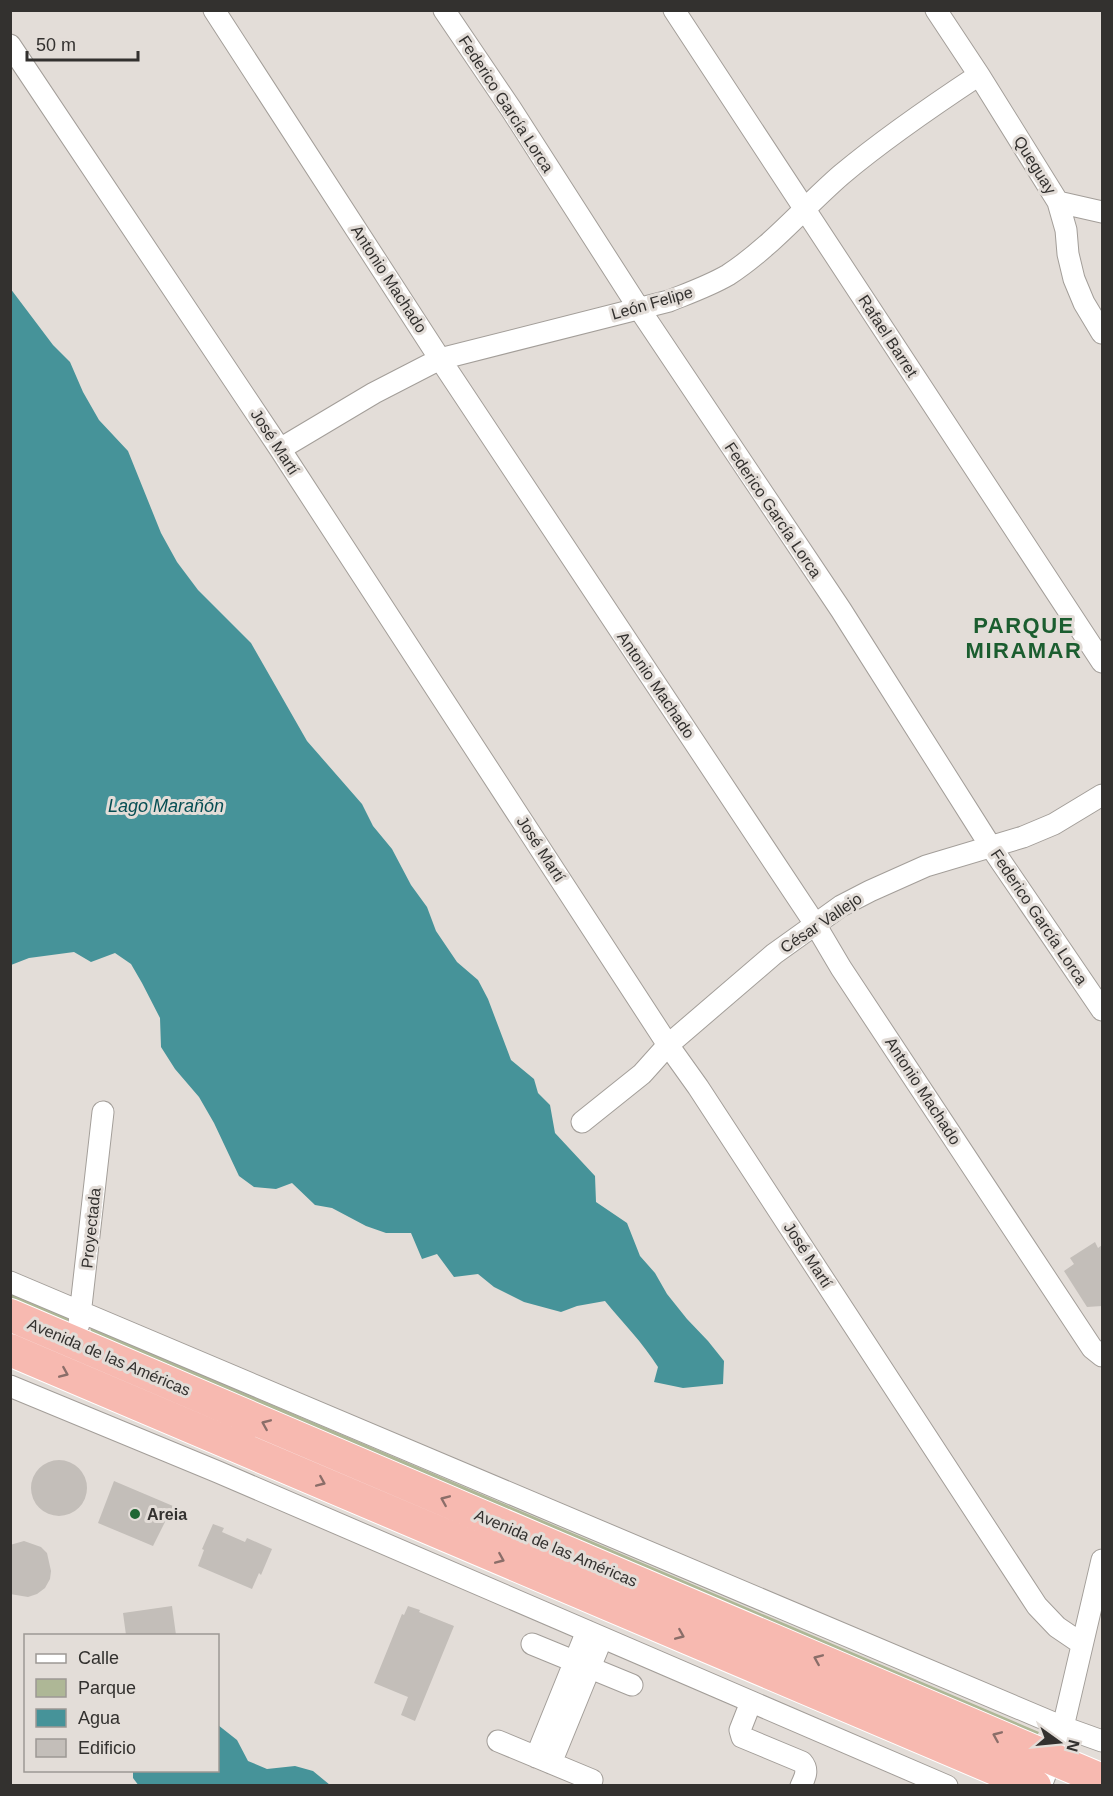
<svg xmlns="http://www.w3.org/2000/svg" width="1113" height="1796" font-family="Arial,sans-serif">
	<rect width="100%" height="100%" fill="#e3ddd8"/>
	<path fill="#aeb796" d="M10 1288 73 1318 65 1322 11 1299Z
		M92 1322 235 1389 1039 1732 1037 1736 92 1335 90 1327Z"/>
	<path fill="#469399" d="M10 288 53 345 70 362 83 392 99 420 128 451 161 533 177 562 198 590 251 643 307 741 362 804 373 826 392 849 411 885 427 907 436 931 457 962 478 980 488 999 511 1060 534 1079 538 1093 550 1105 555 1133 595 1176 596 1202 627 1223 640 1256 655 1273 667 1294 687 1319 708 1341 724 1361 723 1384 683 1388 654 1382 658 1367C643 1343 623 1323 605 1301L577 1306 561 1312 524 1302 494 1287 478 1274 454 1277 437 1254 422 1259 411 1233H386L366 1226 332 1208 315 1205 292 1183 276 1189 254 1187 239 1176 214 1123 199 1097 175 1069 161 1047 160 1018 142 983 131 964 115 953 91 962 74 952 29 958 11 965Z
		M218 1725 237 1740 248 1761 267 1769 295 1766 313 1771 330 1785 139 1786 133 1778V1771L218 1770Z"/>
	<path fill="#c3beb9" d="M1095 1242 1098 1248 1102 1245V1306L1087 1307 1064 1271 1074 1264 1070 1258Z
		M31 1488a28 28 0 1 1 56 0a28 28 0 1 1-56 0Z
		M114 1481 173 1506 153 1546 98 1523Z
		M213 1524 224 1528 222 1532 245 1542 247 1538 272 1549 261 1575 259 1573 252 1589 198 1566 204 1550 202 1549Z
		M24 1541 41 1547 47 1553 51 1571 50 1579 45 1588 37 1594 28 1597 10 1594V1545Z
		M172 1606 176 1635H126L123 1613Z
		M408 1606 420 1610 419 1612 454 1626 415 1721 401 1715 408 1697 374 1683 402 1614 404 1615Z"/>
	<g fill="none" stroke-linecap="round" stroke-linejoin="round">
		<g stroke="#a39e99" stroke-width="23">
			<path id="minor" d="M214 10 440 359 815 924 841 968 1092 1348 1102 1356
				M444 10 511 109 638 307 841 610 991 847 1102 1010
				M674 10 1102 662
				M936 10 979 75 1058 202 1066 230 1068 254 1074 279 1084 303 1102 333
				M10 45 280 449 668 1045 698 1087 1037 1606 1057 1627 1082 1644
				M1058 202 1102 212
				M280 449 374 393 440 359 669 301C689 293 709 286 728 275 771 247 803 208 841 175 885 138 932 106 979 75
				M582 1122 642 1074 668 1045 774 954 841 906 870 891 926 866 1023 837 1054 824 1102 795
				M10 1282 1063 1727 1102 1741
				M79 1324 103 1112
				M10 1386 218 1472 947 1786
				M532 1644 632 1685
				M751 1702 740 1730 742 1737 802 1762C809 1770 805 1777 801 1786
				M498 1741 592 1780
				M536 1757 587 1631
				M551 1763 602 1638
				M1041 1786 1063 1727 1102 1560"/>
		</g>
		<g stroke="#fff" stroke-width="34">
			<path id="highway" d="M10 1315 1102 1780
				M10 1350 1035 1786"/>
		</g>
		<use href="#minor" stroke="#fff" stroke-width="21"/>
		<use href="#highway" stroke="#f7b9b0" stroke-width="32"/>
	</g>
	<defs><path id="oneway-chevron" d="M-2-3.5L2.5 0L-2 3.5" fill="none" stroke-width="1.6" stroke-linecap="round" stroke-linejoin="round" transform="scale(1.5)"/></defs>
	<g stroke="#8b6e69">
		<use href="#oneway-chevron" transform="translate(64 1373) rotate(23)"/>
		<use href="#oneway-chevron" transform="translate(266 1424) rotate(-157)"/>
		<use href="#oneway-chevron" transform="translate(321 1482) rotate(23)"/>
		<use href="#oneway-chevron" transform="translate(445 1500) rotate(-157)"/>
		<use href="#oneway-chevron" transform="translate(500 1559) rotate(23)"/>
		<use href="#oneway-chevron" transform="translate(680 1635) rotate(23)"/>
		<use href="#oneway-chevron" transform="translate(818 1659) rotate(-157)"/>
		<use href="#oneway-chevron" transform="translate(997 1736) rotate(-157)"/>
	</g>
	<circle fill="#1f6734" stroke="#e3ddd8" stroke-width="2" cx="135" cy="1514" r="6"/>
	<g text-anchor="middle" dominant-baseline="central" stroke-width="6" stroke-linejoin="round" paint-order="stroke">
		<g font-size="16" fill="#33312f" stroke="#e3ddd8">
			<text transform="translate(506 104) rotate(57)">Federico García Lorca</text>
			<text transform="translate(1035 165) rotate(58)">Queguay</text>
			<text transform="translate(389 279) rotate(57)">Antonio Machado</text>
			<text transform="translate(652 303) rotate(-16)">León Felipe</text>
			<text transform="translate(888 336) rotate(57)">Rafael Barret</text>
			<text transform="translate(275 442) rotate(57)">José Martí</text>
			<text transform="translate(773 510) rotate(56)">Federico García Lorca</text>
			<text transform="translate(656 685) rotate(56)">Antonio Machado</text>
			<text transform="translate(541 849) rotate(57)">José Martí</text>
			<text transform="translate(1039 917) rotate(56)">Federico García Lorca</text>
			<text transform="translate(821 923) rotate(-34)">César Vallejo</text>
			<text transform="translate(923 1091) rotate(57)">Antonio Machado</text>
			<text transform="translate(91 1228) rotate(-84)">Proyectada</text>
			<text transform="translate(808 1255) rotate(57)">José Martí</text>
			<text transform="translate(109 1357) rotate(23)">Avenida de las Américas</text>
			<text transform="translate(556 1548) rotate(23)">Avenida de las Américas</text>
		</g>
		<g font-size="16" font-weight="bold" fill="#33312f" stroke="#e3ddd8" text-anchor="start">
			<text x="147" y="1514">Areia</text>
		</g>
		<g font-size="18" font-style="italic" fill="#064e53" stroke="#e3ddd8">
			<text x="166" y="806">Lago Marañón</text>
		</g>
		<g font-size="22" font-weight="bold" letter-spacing="1.5" fill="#1b5d2f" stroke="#e3ddd8">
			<text x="1024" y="625">PARQUE<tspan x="1024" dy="25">MIRAMAR</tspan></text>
		</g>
	</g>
	<rect width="1113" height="1796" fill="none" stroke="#33312f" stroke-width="24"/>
	<rect x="24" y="1634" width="195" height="138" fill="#e3ddd8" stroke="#9d9894" stroke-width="1.5"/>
	<rect x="36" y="1654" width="30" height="9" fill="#ffffff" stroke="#9d9894" stroke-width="1.5"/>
	<text x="78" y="1664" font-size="18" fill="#33312f">Calle</text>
	<rect x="36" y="1679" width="30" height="18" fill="#aeb796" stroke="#9d9894" stroke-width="1.5"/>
	<text x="78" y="1694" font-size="18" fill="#33312f">Parque</text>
	<rect x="36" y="1709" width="30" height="18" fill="#469399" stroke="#9d9894" stroke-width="1.5"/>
	<text x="78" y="1724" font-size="18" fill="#33312f">Agua</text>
	<rect x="36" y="1739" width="30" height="18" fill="#c3beb9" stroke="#9d9894" stroke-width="1.5"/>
	<text x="78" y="1754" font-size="18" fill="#33312f">Edificio</text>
	<g transform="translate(1059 1742) rotate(105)" stroke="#e3ddd8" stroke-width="4.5" paint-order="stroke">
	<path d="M0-4.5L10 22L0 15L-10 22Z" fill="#33312f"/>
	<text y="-9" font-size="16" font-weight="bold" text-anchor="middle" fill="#33312f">N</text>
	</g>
	<path d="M27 51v9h111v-9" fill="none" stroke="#33312f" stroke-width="3"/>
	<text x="36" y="51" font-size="18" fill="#33312f" stroke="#e3ddd8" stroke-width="4.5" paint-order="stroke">50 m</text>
</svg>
